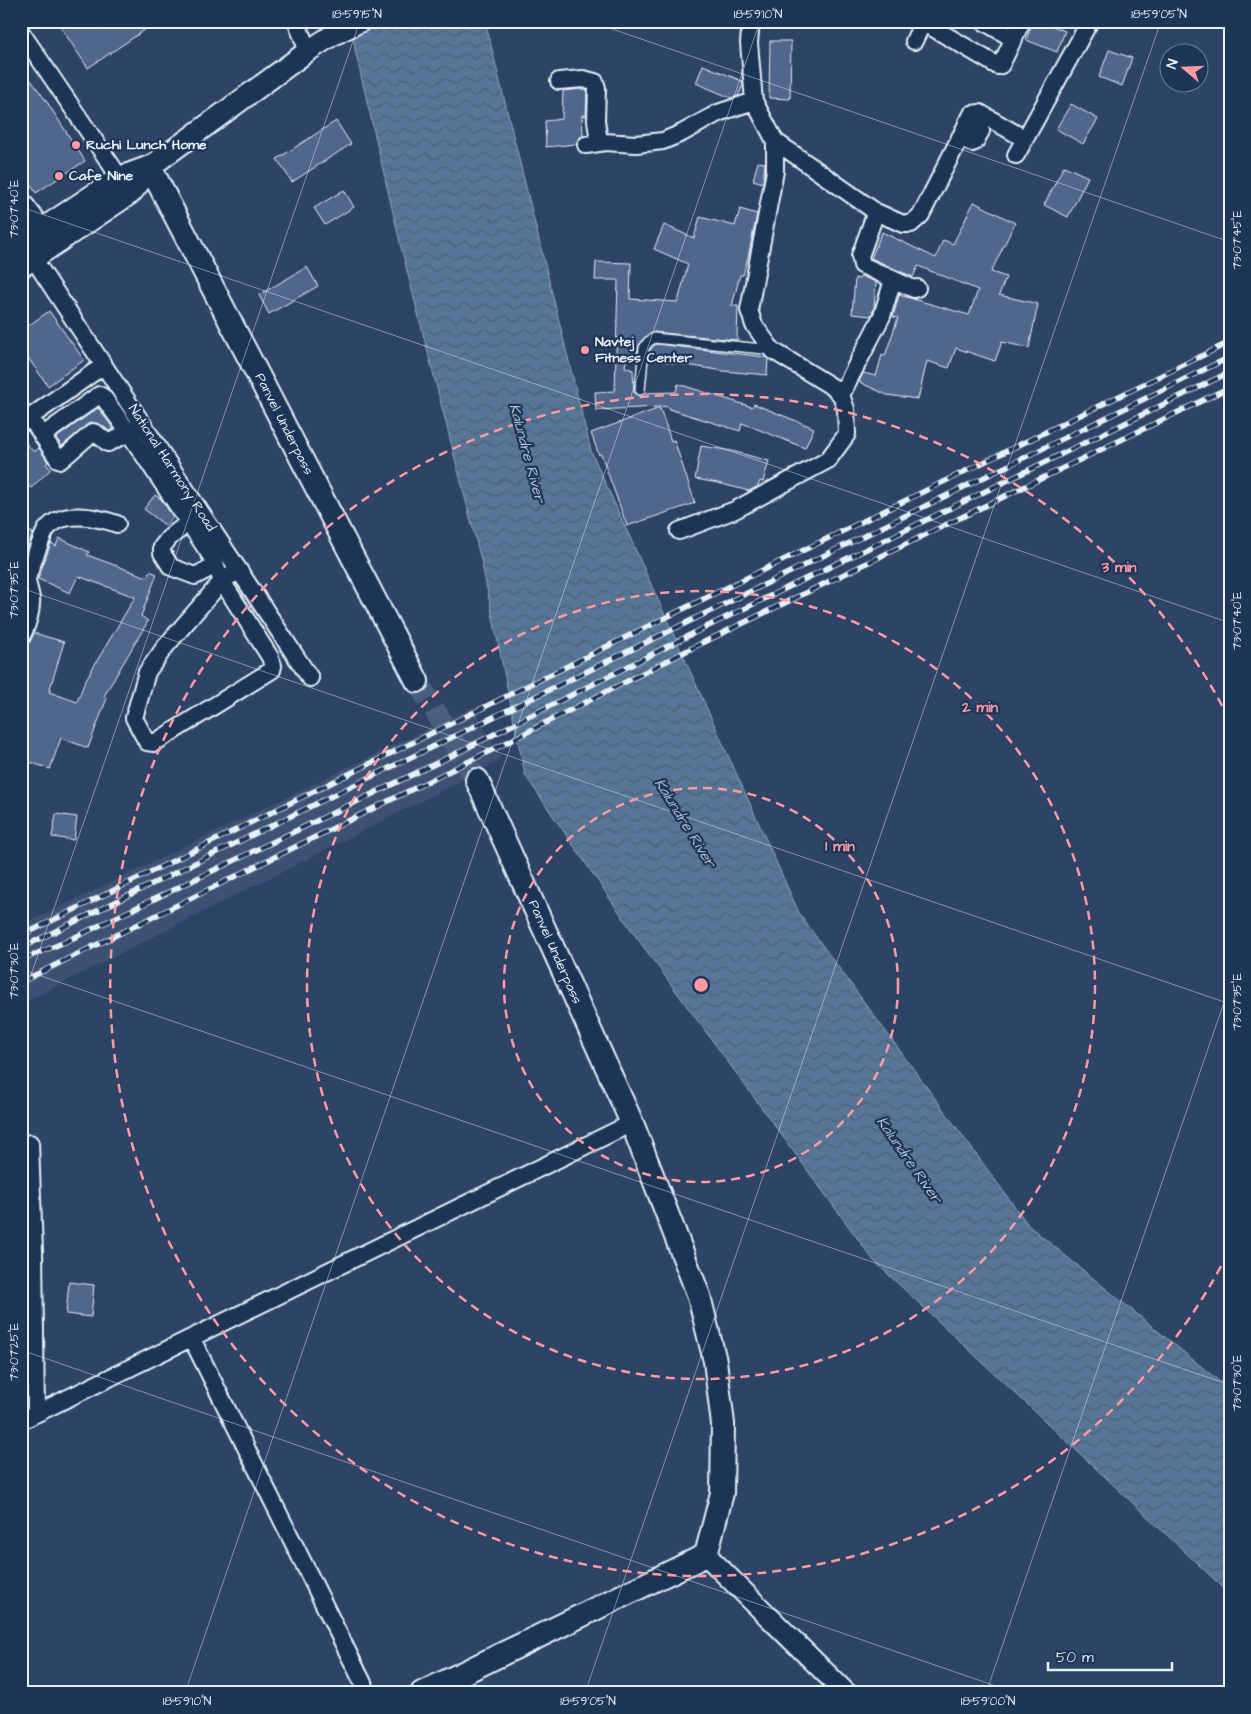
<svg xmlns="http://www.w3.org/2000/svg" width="1251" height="1714" font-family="'Architects Daughter',sans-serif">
	<defs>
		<pattern id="water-waves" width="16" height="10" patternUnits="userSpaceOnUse" patternTransform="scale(1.25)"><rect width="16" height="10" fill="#567597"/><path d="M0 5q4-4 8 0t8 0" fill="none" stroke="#4e5e70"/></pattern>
	</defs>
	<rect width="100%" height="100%" fill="#2d4467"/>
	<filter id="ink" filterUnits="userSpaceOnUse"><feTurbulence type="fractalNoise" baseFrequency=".02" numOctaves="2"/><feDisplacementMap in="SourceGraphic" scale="10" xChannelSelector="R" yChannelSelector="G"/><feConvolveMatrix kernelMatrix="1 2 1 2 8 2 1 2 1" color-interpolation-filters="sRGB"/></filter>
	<g filter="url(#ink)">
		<path fill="#3c5175" d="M473 707 501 759 457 783 21 1004V926Z"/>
		<path fill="url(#water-waves)" stroke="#90a7be" d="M352 21H485L591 451 800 915 1029 1226 1230 1390V1594L874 1261 637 938 525 775 482 564 402 251 355 50Z"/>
		<path fill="#51668d" stroke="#e8f1f8" d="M67 21H94L100 30 114 21H158L88 68 60 26Z
			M1033 21H1040L1065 31 1057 52 1026 40Z
			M770 41H791L790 99 769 98Z
			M1109 50 1132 58 1122 86 1099 77Z
			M703 65 742 81 743 85 738 96 731 98 696 83Z
			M21 67 45 99 85 161 36 193 21 170Z
			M582 89 587 90 586 116 582 115 583 136 579 138 576 144 546 147 545 121 562 119 563 91Z
			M1071 104 1098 119 1083 144 1056 129Z
			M336 121 351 144 292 182 277 159Z
			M758 162 765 163 763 183 753 180Z
			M1064 166 1088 177 1068 217 1044 205Z
			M344 190 354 207 325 225 314 208Z
			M974 202 1015 223 991 272 1006 277 999 295 1038 304 1029 348 1002 342 995 361 956 348 949 368 927 361 918 399 887 395 859 382 863 373 876 376 882 355 885 356 898 318 893 317 899 295 969 315 978 290 918 266 913 277 871 258 882 232 936 258 943 240 953 244Z
			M740 209 757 214 748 257 743 275H740L732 306H738L737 340 654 332 643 339 638 347 637 357 627 356 625 367 633 370 634 392 639 396 645 393 676 392 678 384 752 407 754 404 814 428 805 448 742 423 740 431 669 409V407L659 406V407L596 410 595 392 615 391 618 280H595L596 262 631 263 630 299 678 302 688 264 654 249 664 225 694 238 700 217 735 226Z
			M307 267 318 286 269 314 259 295Z
			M861 276 876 282 874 308 871 316 852 314 855 278 859 279Z
			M49 311 84 360 48 386 21 348V331Z
			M656 344 765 357 768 359 767 375 724 371 649 359 650 350Z
			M98 408 114 429 109 431 99 424 91 422 62 446 56 438Z
			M660 408 671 441 674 440 695 503 627 526 601 454 599 455 591 433Z
			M21 438 34 452 39 448 48 462 46 464 51 469 31 488 21 477Z
			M701 446 732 451 769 461 763 482 760 481 758 486 749 491 718 483 695 479Z
			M155 495 161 499 173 517 166 526 144 509Z
			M21 527 33 533 21 565Z
			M59 538 89 552 87 555 147 577 150 571 157 574 141 616 148 621 104 696 107 698 88 748 61 738 50 769 21 759V647L30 642 34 633 64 642 49 692 77 702 85 681 135 597 78 576 70 593 38 579 51 543 56 546Z
			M56 814 77 817 74 840 52 837Z
			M69 1282 94 1285 91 1317 66 1314Z"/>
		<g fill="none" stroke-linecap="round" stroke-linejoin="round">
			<path stroke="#495e7d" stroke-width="22" stroke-dasharray="22 11" stroke-linecap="butt" d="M417 681 477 780"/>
			<g stroke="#e8f1f8" stroke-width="12">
				<path id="service" d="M640 390 644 348 648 342 654 338 772 350"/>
			</g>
			<g stroke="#e8f1f8" stroke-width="20">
				<path id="minor" d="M296 21 308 51
					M983 21 1014 39
					M21 32 120 178
					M914 41 923 22 998 66 1001 65 1022 21
					M559 81 583 79 595 82 597 88 596 120 599 143
					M960 137 972 143 975 142 981 131 980 128 967 122
					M775 141 876 212 903 224H911L921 215 972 114 980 113 1025 139 1090 21
					M586 145 605 142 636 144 663 141 682 133 718 113 754 101
					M1016 155 1025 139
					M21 199 44 229
					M876 212 860 256 862 265 914 289 917 288
					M33 258 310 678
					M841 395 882 316 893 280
					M30 417 58 459 61 460 93 432 96 433 108 443 129 433 213 559 222 581 270 657 273 666 272 670 154 743 147 742 134 718 147 672 165 647 222 581 239 570
					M22 423 104 365
					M42 436 99 395 103 397 129 433 136 428
					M189 522 169 538 162 547V553L171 567 195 576 216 565
					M679 531 735 510 828 460 847 434 846 409 841 395 834 388 772 350 754 325 749 310 775 171V141L754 101 749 43 751 21
					M21 637C27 627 32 610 31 598 30 591 27 585 27 578 32 566 40 540 46 530 61 509 97 517 117 524
					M30 1143 34 1251 36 1414
					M192 1339 368 1693
					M21 1421 632 1123"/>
			</g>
			<g stroke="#e8f1f8" stroke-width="24">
				<path id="tertiary" d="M150 167 308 51 331 36 361 21
					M706 1555 846 1693"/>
			</g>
			<g stroke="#e8f1f8" stroke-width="26">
				<path id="secondary" d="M150 167 417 681
					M21 244 120 178 150 167
					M21 266 131 192 150 167
					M422 1693 706 1555 722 1493 723 1424 715 1361 699 1296 632 1123 477 780"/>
			</g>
			<use href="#service" stroke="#1d3557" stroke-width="9"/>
			<use href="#minor" stroke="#1d3557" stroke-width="16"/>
			<use href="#tertiary" stroke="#1d3557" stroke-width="20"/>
			<use href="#secondary" stroke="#1d3557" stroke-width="22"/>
			<g stroke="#e8f1f8" stroke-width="5.5">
				<path id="rail" d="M21 936 681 610 1230 342
					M21 948 1230 357
					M21 960 65 942 445 759 692 634 1230 372
					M21 982 492 750 698 645 1230 387"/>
			</g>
			<use href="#rail" stroke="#1d3557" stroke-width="4" stroke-dasharray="11" stroke-linecap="butt"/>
		</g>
	</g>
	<path fill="none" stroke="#e8f1f8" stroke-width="1" stroke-opacity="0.45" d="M589 21 1230 242M21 207 1230 623M21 588 1230 1004M21 969 1230 1385M21 1004 360 21M21 1350 1016 1693M185 1693 760 21M585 1693 1161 21M986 1693 1230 985"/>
	<g fill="none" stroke="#ff9aa2" stroke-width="2.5" stroke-dasharray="9 6">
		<circle cx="701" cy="985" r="197"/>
		<circle cx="701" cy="985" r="394"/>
		<path d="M1228 1253A591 591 0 1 1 1228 717"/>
	</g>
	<g fill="#ff9aa2" stroke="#1d3557" stroke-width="2">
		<circle cx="76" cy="145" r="5"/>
		<circle cx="59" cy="176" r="5"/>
		<circle cx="585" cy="350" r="5"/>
	</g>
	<g text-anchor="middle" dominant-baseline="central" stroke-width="4.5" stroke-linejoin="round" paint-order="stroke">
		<g font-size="14" font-weight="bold" fill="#e8f1f8" stroke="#1d3557" text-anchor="start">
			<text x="86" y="145">Ruchi Lunch Home</text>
			<text x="69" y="176">Cafe Nine</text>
			<text x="595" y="342">Navtej<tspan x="595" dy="16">Fitness Center</tspan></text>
		</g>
		<g font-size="14" fill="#e8f1f8" stroke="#1d3557">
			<text transform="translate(284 424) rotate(63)">Panvel Underpass</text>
			<text transform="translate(172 468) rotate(57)">National Harmony Road</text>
			<text transform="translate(555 952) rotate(66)">Panvel Underpass</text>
		</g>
		<g font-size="15" font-style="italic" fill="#aebfd1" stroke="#1d3557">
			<text transform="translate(527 453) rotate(75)">Kalundre River</text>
			<text transform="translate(685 823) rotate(58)">Kalundre River</text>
			<text transform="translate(909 1160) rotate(55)">Kalundre River</text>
		</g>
	</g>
	<circle cx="701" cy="985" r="8" fill="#ff9aa2" stroke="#1d3557" stroke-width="2.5"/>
	<g font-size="15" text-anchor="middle" font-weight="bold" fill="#ff9aa2" stroke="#1d3557" stroke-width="4.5" stroke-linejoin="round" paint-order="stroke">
		<text x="1119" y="572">3 min</text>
		<text x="980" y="712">2 min</text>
		<text x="840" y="851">1 min</text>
	</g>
	<rect width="1251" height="1714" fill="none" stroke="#1d3557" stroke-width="55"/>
	<g transform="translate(1184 68) rotate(289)"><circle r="24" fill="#1d3557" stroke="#6e8097"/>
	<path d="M0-4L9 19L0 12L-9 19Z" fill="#ff9aa2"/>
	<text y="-8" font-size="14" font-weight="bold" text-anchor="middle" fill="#e8f1f8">N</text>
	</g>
	<path d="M1048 1662v8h124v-8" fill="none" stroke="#e8f1f8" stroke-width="2.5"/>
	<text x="1056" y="1662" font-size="15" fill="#e8f1f8" stroke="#1d3557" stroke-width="4" paint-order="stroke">50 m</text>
	<rect x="28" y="28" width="1196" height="1658" fill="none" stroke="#e8f1f8" stroke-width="2"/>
	<g font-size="12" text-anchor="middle" fill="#e8f1f8">
		<text x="357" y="18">18°59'15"N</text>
		<text x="758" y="18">18°59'10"N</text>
		<text x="1159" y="18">18°59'05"N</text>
		<text transform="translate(14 209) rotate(-90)" y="4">73°07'40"E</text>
		<text transform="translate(1237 240) rotate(-90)" y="4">73°07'45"E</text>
		<text transform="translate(14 590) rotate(-90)" y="4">73°07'35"E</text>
		<text transform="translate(1237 621) rotate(-90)" y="4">73°07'40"E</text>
		<text transform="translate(14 971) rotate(-90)" y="4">73°07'30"E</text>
		<text transform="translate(1237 1002) rotate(-90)" y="4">73°07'35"E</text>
		<text transform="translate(14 1352) rotate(-90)" y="4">73°07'25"E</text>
		<text transform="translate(1237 1383) rotate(-90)" y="4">73°07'30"E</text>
		<text x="187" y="1705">18°59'10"N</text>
		<text x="588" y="1705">18°59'05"N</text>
		<text x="988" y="1705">18°59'00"N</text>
	</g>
</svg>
